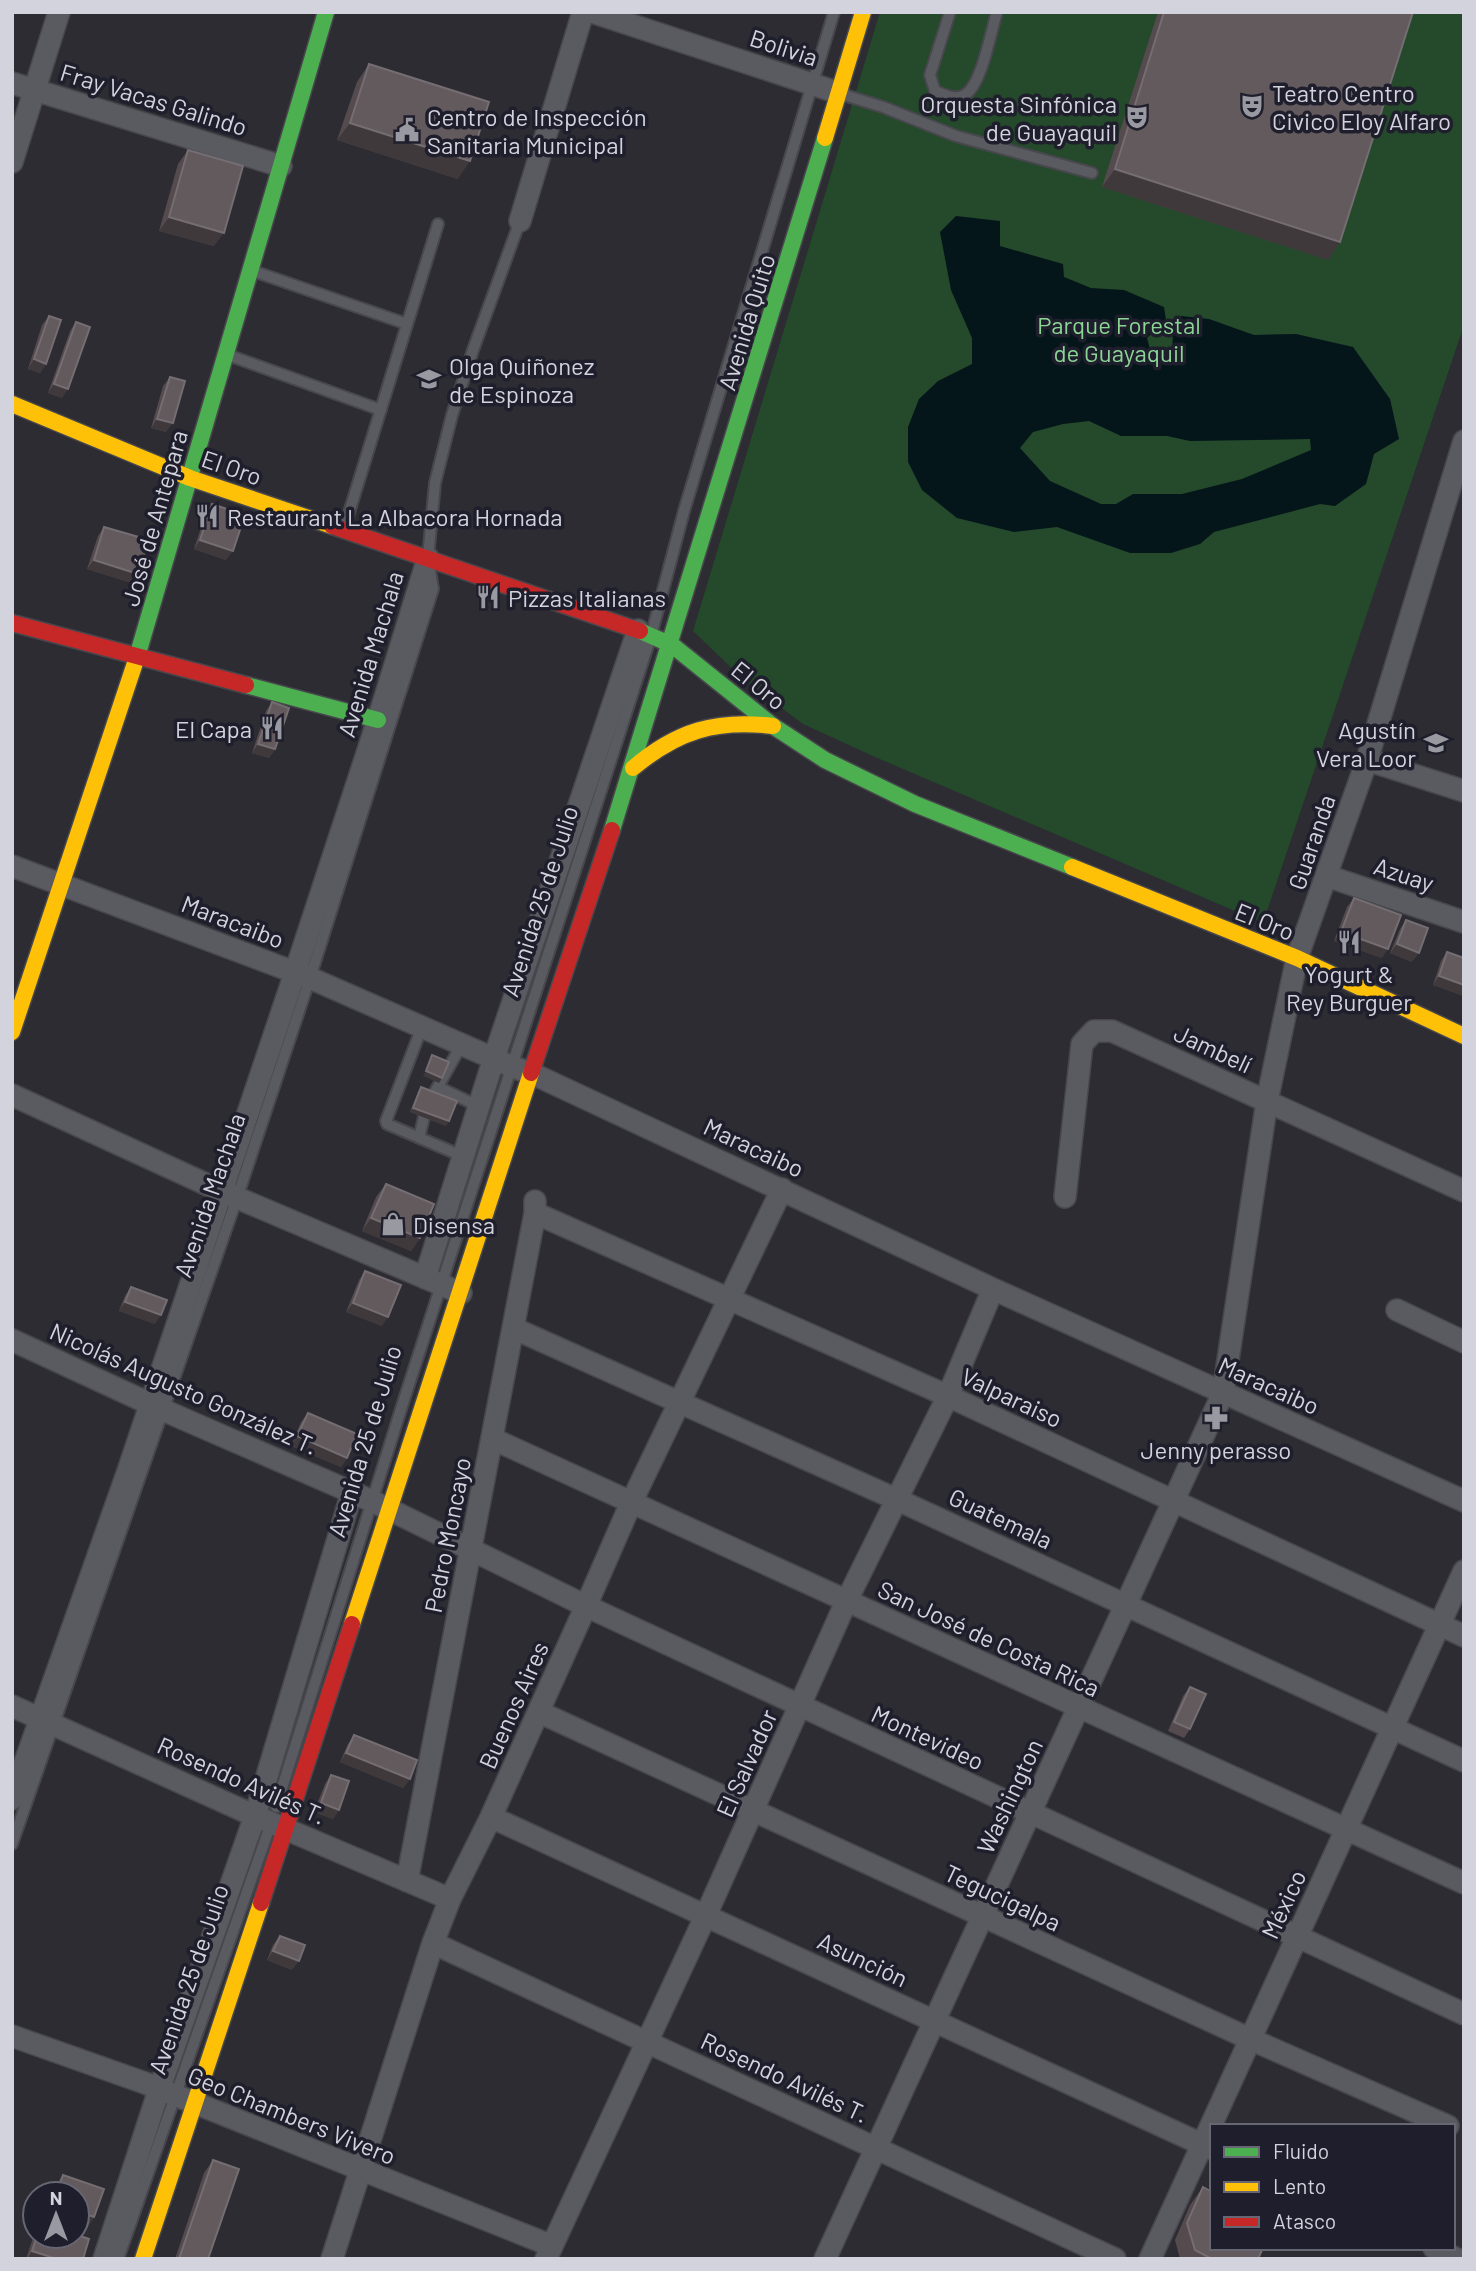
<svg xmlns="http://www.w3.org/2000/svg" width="1476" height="2271" font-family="Barlow,sans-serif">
	<rect width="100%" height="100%" fill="#2c2c32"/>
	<path fill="#24492b" d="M880 12H1464V325L1263 923 875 757 803 724 744 680 693 631Z"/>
	<path fill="#04161a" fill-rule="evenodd" d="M956 216 1000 221V246L1063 264 1064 277 1091 288 1124 290 1164 307 1166 320 1147 338 1150 349 1158 355 1172 354 1173 331 1181 316 1209 319 1254 335 1296 334 1353 347 1390 399 1399 439 1374 454 1366 484 1335 506 1320 504 1214 532 1200 544 1171 553H1130L1057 527 1014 532 957 518 922 490 908 462V427L919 399 938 381 972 364V338L951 290 940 232ZM1089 421 1121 436H1167L1190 441 1310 439 1311 450 1242 479 1182 494H1133L1116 504H1101L1050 481 1020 448 1033 432 1063 424Z"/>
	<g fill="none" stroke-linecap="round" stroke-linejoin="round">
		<g stroke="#47474d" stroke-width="14">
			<path id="lane" d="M950 12 930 75 935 91C945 95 956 101 966 94 982 83 991 31 997 12
				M841 94 883 107 956 136 1092 173
				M253 271 407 324
				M228 355 381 410
				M344 529 438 224
				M422 1027 386 1121 387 1124 462 1156
				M438 1087 478 1106
				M432 1097 462 1044
				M419 1138 424 1117
				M276 1807 402 1406 651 636 684 511 834 12
				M12 1844 237 1198 310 978 433 589 428 558 435 483 452 415 473 350 520 221
				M118 2259 270 1826"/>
		</g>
		<g stroke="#47474d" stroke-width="24">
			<path id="street" d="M592 12 839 93
				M12 83 281 166
				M12 162 59 12
				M520 221 583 12
				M1367 760 1464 791
				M12 866 310 978 513 1067 531 1073 993 1289 1464 1501
				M1327 876 1464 922
				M12 1095 221 1191 461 1293
				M1065 1197 1082 1044 1094 1031H1112L1464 1191
				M535 1213 948 1396 1464 1636
				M425 1278 494 1058 638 630
				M1397 1310 1464 1342
				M513 1328 898 1500 1464 1761
				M12 1340 163 1410 372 1501 586 1606 1464 2014
				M493 1439 1464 1883
				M12 1706 255 1816 450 1899
				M539 1712 1250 2039 1448 2126
				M12 1799 128 1471 291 985 378 720 428 558
				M491 1817 1212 2149
				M407 1881 535 1213V1201
				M433 1943 1115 2259
				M12 2036 145 2083 552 2246
				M1434 2248 1457 2259
				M104 2259 159 2090 255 1816 352 1492
				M332 2259 433 1943 450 1899 491 1817 586 1606 631 1503 782 1189
				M546 2259 706 1915 846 1602 948 1396 993 1289
				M825 2259 1223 1393 1267 1101 1297 958 1367 760 1464 441
				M1150 2259 1464 1571"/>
		</g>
		<g stroke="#47474d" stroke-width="19">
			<path id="fast" d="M640 631 672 645 773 726 825 760 915 804 1072 867
				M137 657 326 12
				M246 685 378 720
				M612 830 825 138"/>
		</g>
		<g stroke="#47474d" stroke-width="19">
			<path id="slow" d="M825 138 863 12
				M12 404 190 478 332 526
				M633 768C677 731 716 719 773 726
				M1072 867 1297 958 1464 1036
				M12 1032 137 657
				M352 1624 531 1073
				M143 2259 261 1903"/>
		</g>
		<g stroke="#47474d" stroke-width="19">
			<path id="jam" d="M332 526 640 631
				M12 623 246 685
				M531 1073 612 830
				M261 1903 352 1624"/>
		</g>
		<use href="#lane" stroke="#5a5a61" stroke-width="10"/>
		<use href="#street" stroke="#5a5a61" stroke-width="21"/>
		<use href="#fast" stroke="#4caf50" stroke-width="16"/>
		<use href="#slow" stroke="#ffc107" stroke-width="16"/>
		<use href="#jam" stroke="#c62828" stroke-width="16"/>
	</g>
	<path fill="#554b4e" d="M1158 12H1413L1328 260 1102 187Z
		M369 64 458 179 337 140 357 82Z
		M188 150 214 246 159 231 178 164Z
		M49 316 46 364 40 373 28 369 42 325Z
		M76 322 62 398 48 393 70 331Z
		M170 377 166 432 151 428 163 386Z
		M212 504 226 560 194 549 206 513Z
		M104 527 132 583 87 569 98 536Z
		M272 702 275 749 269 758 252 753 266 711Z
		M1354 898 1382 958 1334 941 1347 907Z
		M1406 920 1412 962 1390 953 1400 929Z
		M1447 952 1464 958V996L1433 985 1441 961Z
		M421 1087 446 1126 410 1112 418 1092Z
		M386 1184 420 1238 411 1251 362 1231 376 1197Z
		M365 1271 382 1326 346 1312 359 1280Z
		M131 1287 155 1324 119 1311 125 1296Z
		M308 1413 347 1458 341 1467 291 1446 301 1422Z
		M1190 1687V1729L1184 1738 1168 1731 1183 1696Z
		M354 1735 410 1779 403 1788 340 1762 348 1744Z
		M331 1775 333 1819 314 1812 325 1784Z
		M280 1936 292 1970 267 1960 273 1945Z
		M213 2160 208 2259H175L204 2173Z
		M63 2175 94 2217 82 2235 77 2233V2194H50Z
		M1203 2187 1258 2259H1180L1175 2240 1190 2205Z
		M35 2232V2236H77L83 2259H26Z"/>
	<path fill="#3f393c" d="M350 123 470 161 458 179 337 140Z
		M1115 169 1340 242 1328 260 1102 187Z
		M169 217 224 233 214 246 159 231Z
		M34 359 46 364 40 373 28 369Z
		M54 384 68 389 62 398 48 393Z
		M157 419 173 423 166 432 151 428Z
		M200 540 233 551 226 560 194 549Z
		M94 560 138 574 132 583 87 569Z
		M258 744 275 749 269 758 252 753Z
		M1341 932 1388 949 1382 958 1334 941Z
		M1397 944 1419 953 1412 962 1390 953Z
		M1439 976 1464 985V996L1433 985Z
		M426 1071 442 1078 439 1083 423 1076Z
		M413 1108 449 1121 446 1126 410 1112Z
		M371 1218 420 1238 411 1251 362 1231Z
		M125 1302 161 1315 155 1324 119 1311Z
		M353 1303 388 1317 382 1326 346 1312Z
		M297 1436 347 1458 341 1467 291 1446Z
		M346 1753 410 1779 403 1788 340 1762Z
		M321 1803 339 1810 333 1819 314 1812Z
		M273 1951 299 1961 292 1970 267 1960Z
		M77 2211 94 2217 82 2235 77 2233Z
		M32 2251 57 2259H27Z"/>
	<path fill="#635a5d" stroke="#746d71" stroke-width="2" d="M1164 12H1413L1340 242 1115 169Z
		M369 64 489 102 470 161 350 123Z
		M188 150 243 166 224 233 169 217Z
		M49 316 61 320 46 364 34 359Z
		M76 322 90 327 68 389 54 384Z
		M170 377 185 381 173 423 157 419Z
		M212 504 245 515 233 551 200 540Z
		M104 527 149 540 138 574 94 560Z
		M272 702 289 708 275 749 258 744Z
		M1354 898 1401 915 1388 949 1341 932Z
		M1406 920 1428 928 1419 953 1397 944Z
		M1447 952 1464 958V985L1439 976Z
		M432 1055 449 1062 442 1078 426 1071Z
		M421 1087 457 1101 449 1121 413 1108Z
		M386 1184 434 1204 420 1238 371 1218Z
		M365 1271 401 1285 388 1317 353 1303Z
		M131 1287 167 1300 161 1315 125 1302Z
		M308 1413 357 1434 347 1458 297 1436Z
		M1190 1687 1206 1694 1190 1729 1174 1722Z
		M354 1735 417 1760 410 1779 346 1753Z
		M331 1775 349 1781 339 1810 321 1803Z
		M280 1936 305 1945 299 1961 273 1951Z
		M213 2160 239 2169 208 2259H179Z
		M63 2175 104 2189 94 2217 77 2211V2194H56Z
		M1203 2187 1212 2192V2248H1263L1258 2259H1212L1195 2250 1187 2223Z
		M77 2235 89 2239 83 2259H57L32 2251 37 2236Z"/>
	<defs>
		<g id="theatre-bare" transform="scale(1.89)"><path d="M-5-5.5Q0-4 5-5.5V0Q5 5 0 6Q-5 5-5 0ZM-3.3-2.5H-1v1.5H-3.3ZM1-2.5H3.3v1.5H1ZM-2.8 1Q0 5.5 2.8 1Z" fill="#9999a1" stroke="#1f1e2c" stroke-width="2.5" paint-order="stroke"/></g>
		<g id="civic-bare" transform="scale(1.89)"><path d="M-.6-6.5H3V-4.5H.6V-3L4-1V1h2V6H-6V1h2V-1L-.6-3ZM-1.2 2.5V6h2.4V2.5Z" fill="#9999a1" stroke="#1f1e2c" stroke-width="2.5" paint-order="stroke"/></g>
		<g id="school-bare" transform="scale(1.89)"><path d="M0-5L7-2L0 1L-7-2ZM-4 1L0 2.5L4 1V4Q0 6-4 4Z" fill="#9999a1" stroke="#1f1e2c" stroke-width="2.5" paint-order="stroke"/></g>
		<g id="restaurant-bare" transform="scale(1.89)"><path d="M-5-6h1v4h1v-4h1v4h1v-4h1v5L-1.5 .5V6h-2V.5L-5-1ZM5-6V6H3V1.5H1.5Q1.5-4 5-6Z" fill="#9999a1" stroke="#1f1e2c" stroke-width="2.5" paint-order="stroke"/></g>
		<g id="shop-bare" transform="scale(1.89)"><path d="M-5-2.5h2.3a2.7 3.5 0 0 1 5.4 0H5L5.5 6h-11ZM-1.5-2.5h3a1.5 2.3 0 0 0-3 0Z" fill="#9999a1" stroke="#1f1e2c" stroke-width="2.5" paint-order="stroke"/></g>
		<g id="pharmacy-bare" transform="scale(1.89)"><path d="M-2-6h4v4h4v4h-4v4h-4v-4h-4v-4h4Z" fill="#9999a1" stroke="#1f1e2c" stroke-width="2.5" paint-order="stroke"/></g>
	</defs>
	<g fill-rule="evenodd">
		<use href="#theatre-bare" x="1252" y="106"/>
		<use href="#theatre-bare" x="1137" y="117"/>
		<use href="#civic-bare" x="407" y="130"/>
		<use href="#school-bare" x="429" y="379"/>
		<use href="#restaurant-bare" x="207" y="516"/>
		<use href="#restaurant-bare" x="488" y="597"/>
		<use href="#restaurant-bare" x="272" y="728"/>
		<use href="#school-bare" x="1436" y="743"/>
		<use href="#restaurant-bare" x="1349" y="942"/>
		<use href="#shop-bare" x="393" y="1224"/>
		<use href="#pharmacy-bare" x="1216" y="1418"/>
	</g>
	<g text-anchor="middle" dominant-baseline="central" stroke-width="7" stroke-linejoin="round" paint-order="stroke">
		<g font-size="24" fill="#d3d3dd" stroke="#1f1e2c">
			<text transform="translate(784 47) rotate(18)">Bolivia</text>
			<text transform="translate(154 99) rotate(17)">Fray Vacas Galindo</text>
			<text transform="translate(746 322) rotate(-73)">Avenida Quito</text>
			<text transform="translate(232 467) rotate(19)">El Oro</text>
			<text transform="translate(154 518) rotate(-74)">José de Antepara</text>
			<text transform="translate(370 654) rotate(-73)">Avenida Machala</text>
			<text transform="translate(759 685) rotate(39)">El Oro</text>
			<text transform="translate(1311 842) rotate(-71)">Guaranda</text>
			<text transform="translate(1404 874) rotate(18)">Azuay</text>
			<text transform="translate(539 901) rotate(-72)">Avenida 25 de Julio</text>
			<text transform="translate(233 921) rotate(21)">Maracaibo</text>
			<text transform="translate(1265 921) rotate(22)">El Oro</text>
			<text transform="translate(1213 1048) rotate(25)">Jambelí</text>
			<text transform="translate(754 1147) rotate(25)">Maracaibo</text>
			<text transform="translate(209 1195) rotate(-71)">Avenida Machala</text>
			<text transform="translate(1269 1385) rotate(24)">Maracaibo</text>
			<text transform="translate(184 1388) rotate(24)">Nicolás Augusto González T.</text>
			<text transform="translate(1012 1397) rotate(25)">Valparaiso</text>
			<text transform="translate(364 1441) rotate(-73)">Avenida 25 de Julio</text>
			<text transform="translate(1001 1518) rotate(25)">Guatemala</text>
			<text transform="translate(447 1535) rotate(-79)">Pedro Moncayo</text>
			<text transform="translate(989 1638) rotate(25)">San José de Costa Rica</text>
			<text transform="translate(513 1705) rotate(-66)">Buenos Aires</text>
			<text transform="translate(928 1737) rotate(25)">Montevideo</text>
			<text transform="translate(746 1763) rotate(-66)">El Salvador</text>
			<text transform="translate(242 1780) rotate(24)">Rosendo Avilés T.</text>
			<text transform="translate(1009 1796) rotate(-65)">Washington</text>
			<text transform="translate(1003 1897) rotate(25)">Tegucigalpa</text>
			<text transform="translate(1283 1904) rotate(-65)">México</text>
			<text transform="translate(863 1959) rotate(25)">Asunción</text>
			<text transform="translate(188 1979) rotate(-71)">Avenida 25 de Julio</text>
			<text transform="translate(785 2077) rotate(25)">Rosendo Avilés T.</text>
			<text transform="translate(292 2115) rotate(22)">Geo Chambers Vivero</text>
		</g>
		<g font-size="24" fill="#d3d3dd" stroke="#1f1e2c" text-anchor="start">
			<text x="1272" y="92">Teatro Centro<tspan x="1272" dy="28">Civico Eloy Alfaro</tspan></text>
			<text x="1117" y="103" text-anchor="end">Orquesta Sinfónica<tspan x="1117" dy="28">de Guayaquil</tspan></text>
			<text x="427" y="116">Centro de Inspección<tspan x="427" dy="28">Sanitaria Municipal</tspan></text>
			<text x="449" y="365">Olga Quiñonez<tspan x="449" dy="28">de Espinoza</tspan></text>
			<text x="227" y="516">Restaurant La Albacora Hornada</text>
			<text x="508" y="597">Pizzas Italianas</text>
			<text x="252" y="728" text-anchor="end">El Capa</text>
			<text x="1416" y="729" text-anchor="end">Agustín<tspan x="1416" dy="28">Vera Loor</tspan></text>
			<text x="1349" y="973" text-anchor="middle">Yogurt &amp;<tspan x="1349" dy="28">Rey Burguer</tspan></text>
			<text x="413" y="1224">Disensa</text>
			<text x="1216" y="1449" text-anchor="middle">Jenny perasso</text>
		</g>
		<g font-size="24" fill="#8bd695" stroke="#1f1e2c">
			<text x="1119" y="324">Parque Forestal<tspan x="1119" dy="28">de Guayaquil</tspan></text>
		</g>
	</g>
	<rect width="1476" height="2271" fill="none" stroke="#d3d3dd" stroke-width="28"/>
	<rect x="1210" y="2124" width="245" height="126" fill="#1f1e2c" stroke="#676673" stroke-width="2"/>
	<rect x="1224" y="2147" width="35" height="10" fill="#4caf50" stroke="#676673" stroke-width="2"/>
	<text x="1273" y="2159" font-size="21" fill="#d3d3dd">Fluido</text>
	<rect x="1224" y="2182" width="35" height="10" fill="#ffc107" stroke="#676673" stroke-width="2"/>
	<text x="1273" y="2194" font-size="21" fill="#d3d3dd">Lento</text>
	<rect x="1224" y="2217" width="35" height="10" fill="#c62828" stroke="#676673" stroke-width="2"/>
	<text x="1273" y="2229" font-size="21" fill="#d3d3dd">Atasco</text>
	<g transform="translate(56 2215)"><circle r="33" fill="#1f1e2c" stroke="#676673" stroke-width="2"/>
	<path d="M0-5L12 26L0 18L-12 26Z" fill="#9999a1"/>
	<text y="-10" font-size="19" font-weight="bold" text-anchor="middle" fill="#d3d3dd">N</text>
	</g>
</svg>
